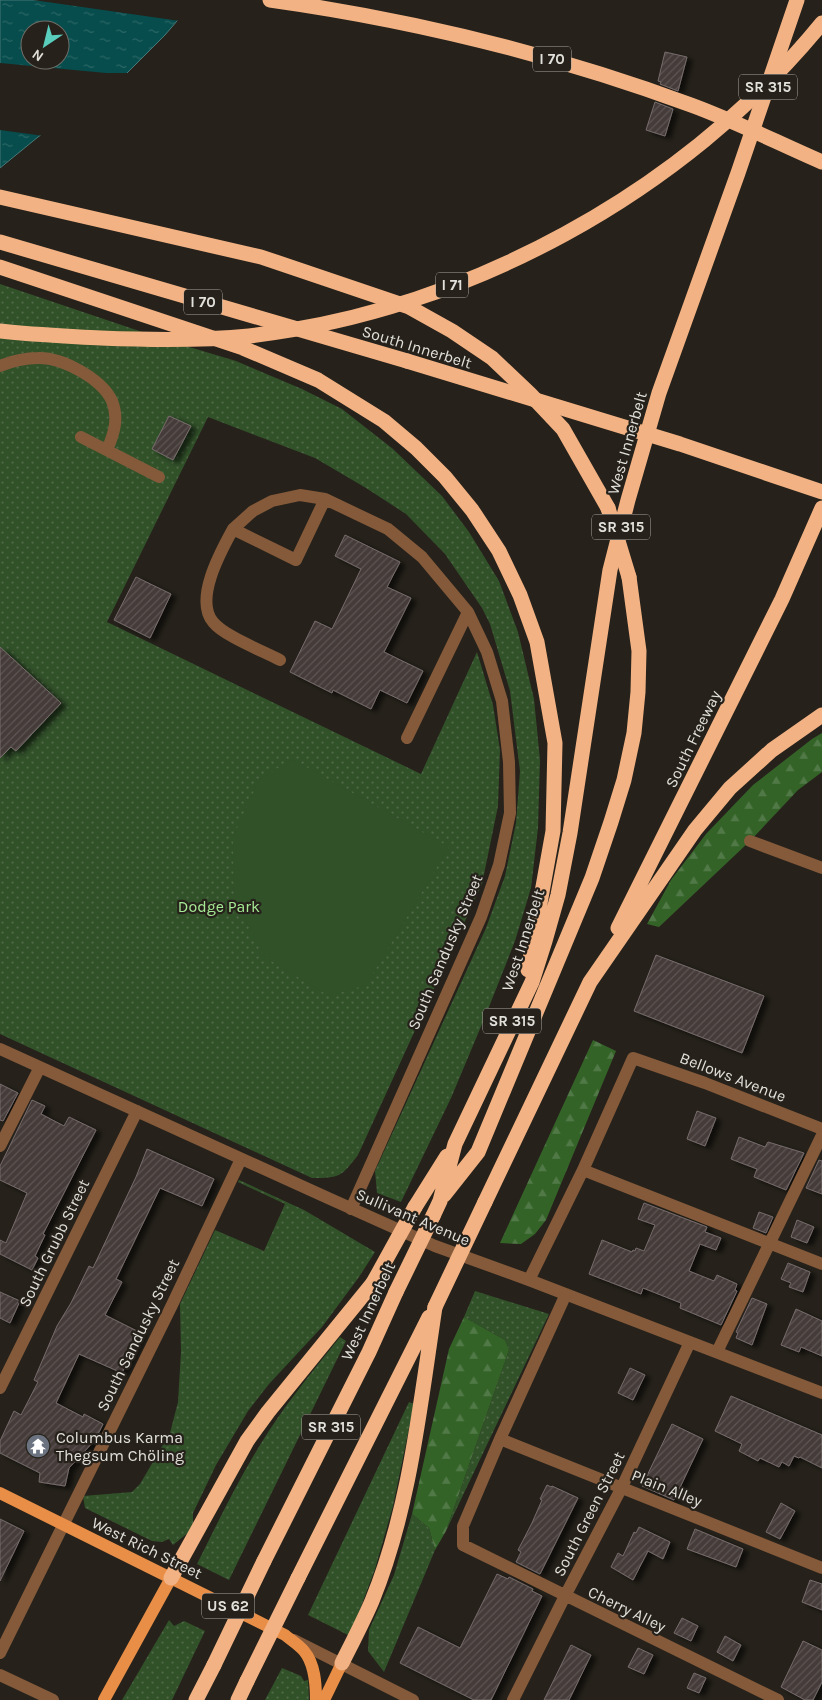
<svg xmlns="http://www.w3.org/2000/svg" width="822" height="1700" font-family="Karla,sans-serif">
	<defs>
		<pattern id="green-dots" width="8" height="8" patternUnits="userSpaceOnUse" patternTransform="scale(1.25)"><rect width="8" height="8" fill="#315129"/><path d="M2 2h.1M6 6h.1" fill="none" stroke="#4f6a47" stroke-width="1.8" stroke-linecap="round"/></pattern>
		<pattern id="forest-firs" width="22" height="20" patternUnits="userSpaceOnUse" patternTransform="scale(1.25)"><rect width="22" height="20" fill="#346328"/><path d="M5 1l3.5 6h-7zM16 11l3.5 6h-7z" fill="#517947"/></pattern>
		<pattern id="water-ripples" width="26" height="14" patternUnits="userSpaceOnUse" patternTransform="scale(1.25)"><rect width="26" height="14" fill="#074d4d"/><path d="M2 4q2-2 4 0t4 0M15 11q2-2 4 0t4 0" fill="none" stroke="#2b6666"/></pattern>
		<pattern id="building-hatch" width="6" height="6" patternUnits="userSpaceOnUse" patternTransform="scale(1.25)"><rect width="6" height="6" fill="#443a39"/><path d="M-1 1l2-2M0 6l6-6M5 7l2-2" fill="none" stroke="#5f5655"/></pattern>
		<filter id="shadow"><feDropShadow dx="5.5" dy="3" stdDeviation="2.5" flood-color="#0009"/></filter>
	</defs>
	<rect width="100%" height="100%" fill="#26221b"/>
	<path fill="url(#green-dots)" d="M0 284 166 340 236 361 302 389 342 409 393 449 442 496 469 532 499 581 518 632 534 699 540 760 538 828 531 888 515 941 485 1017 451 1098 401 1202 377 1193 375 1171 486 928 505 876 516 823 520 771 510 691 490 624 482 608 445 554 406 514 366 488 315 458 208 417 107 622 421 774 477 652 493 705 500 750 498 806 482 884 358 1155C341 1177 340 1178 312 1178L0 1034Z
		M239 1180 304 1210 375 1252 359 1277 322 1327 269 1384 248 1411 216 1465 193 1513V1523L189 1532 173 1545 169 1539 162 1542 152 1541 85 1508 83 1496 132 1492 140 1484 170 1433 178 1402 181 1352 180 1304 215 1230 264 1251 285 1204 238 1182Z
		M475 1291 549 1314 446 1531 509 1350 505 1340 464 1317Z
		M340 1337 346 1341 229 1580 197 1564C217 1524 236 1484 260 1445 283 1407 312 1372 340 1337Z
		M409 1402 414 1404 393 1506 375 1569 350 1636 308 1615Z
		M412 1514 429 1528 435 1550 384 1672 368 1651 369 1630 394 1575Z
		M169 1620 174 1626 184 1621 205 1631 172 1700H122Z
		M282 1668 301 1676 304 1681 308 1680 309 1700H265Z"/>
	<path fill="url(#forest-firs)" d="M822 733V772L798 790 750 841 659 927 647 924 671 880 706 834 753 785 812 739Z
		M593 1040 616 1051 546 1220 535 1234 521 1244 500 1243Z
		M464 1317 505 1340 509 1350 446 1531 435 1550 429 1528 412 1514 449 1349Z"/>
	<path fill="#315129" d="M292 759 449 847 366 985 329 996 263 956 234 897 233 837 259 780Z"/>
	<path fill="url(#water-ripples)" stroke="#497978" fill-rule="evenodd" d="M0 0H195L165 35 126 74 38 137 0 168ZM30 30H60V60H30Z"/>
	<path fill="#26221b" d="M33 0H197L180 21Z
		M0 63 106 73H131L44 136 0 130Z"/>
	<path fill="url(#building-hatch)" stroke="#776c6c" filter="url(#shadow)" d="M665 52 687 57 678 91 660 84 661 82 658 81Z
		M655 102 673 109 665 136 646 130Z
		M169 416 191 426 173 460 152 449Z
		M345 535 400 562 387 587 411 598 384 652 423 671 407 703 380 690 371 709 333 690 332 693 290 672 315 621 332 629 361 569 335 556Z
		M136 577 171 594 150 638 114 620Z
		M0 647 61 703 16 751 11 747 0 758Z
		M656 955 764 996 742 1053 634 1011Z
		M0 1084 18 1093 3 1121 0 1120Z
		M32 1100 45 1106 41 1114 64 1126 69 1117 96 1130 43 1234 45 1235 35 1256 38 1258 32 1270 0 1254V1240L6 1243 27 1193 0 1180V1166Z
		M697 1111 716 1118 705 1146 687 1139Z
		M739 1137 765 1147 768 1142 804 1153 786 1190 754 1177 757 1169 731 1159Z
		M147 1149 214 1179 202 1206 160 1188 116 1279 122 1282 105 1315 141 1333 122 1373 79 1354 56 1403 83 1417 84 1414 103 1424 95 1440 69 1468 65 1486 39 1482 40 1473 0 1453V1441L14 1411 21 1415 38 1382 34 1380 57 1326 71 1303 89 1266 93 1268 136 1177Z
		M819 1160 822 1161V1194L806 1188Z
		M644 1203 707 1227 705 1232 721 1238 716 1250 700 1244 689 1271 714 1281 717 1275 737 1284 735 1290 737 1291 721 1325 680 1308 681 1303 643 1288 641 1294 589 1274 602 1240 632 1252 633 1250 635 1251 636 1248 644 1251 655 1225 638 1219Z
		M759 1212 773 1217 766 1233 753 1228Z
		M797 1220 814 1227 807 1243 791 1237Z
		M788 1263 810 1272 803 1292 789 1287 791 1283 781 1279Z
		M0 1292 20 1301 10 1323 0 1318Z
		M752 1298 767 1304 752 1345 736 1338 738 1333 736 1332Z
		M796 1309 822 1321V1356L801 1347 799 1352 781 1345Z
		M630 1368 645 1375 633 1400 618 1393Z
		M731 1396 822 1435V1468L800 1457 799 1458 794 1456 789 1466 782 1462 779 1467 760 1458 758 1461 739 1451 742 1444 715 1431Z
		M672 1424 703 1439 674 1500 642 1486Z
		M547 1485 551 1487 552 1486 578 1498 540 1574 516 1562 521 1552 518 1550 532 1523 542 1500 540 1499Z
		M781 1503 795 1511 780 1539 766 1532Z
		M0 1519 24 1531 0 1581Z
		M639 1527 670 1542 663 1559 648 1551 633 1580 611 1567 618 1553 623 1556 634 1532 636 1533Z
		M695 1529 743 1549 736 1567 687 1549Z
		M497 1574 508 1579 509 1577 533 1589 532 1591 542 1596 491 1700H474L400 1663 418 1627 460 1648Z
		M810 1580 822 1584V1610L802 1602Z
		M682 1618 698 1626 691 1641 674 1633Z
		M725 1636 741 1645 733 1661 717 1652Z
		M803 1641 822 1650V1682L813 1700H805L781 1687Z
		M571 1645 591 1655 569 1700H544Z
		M638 1648 653 1655 644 1674 628 1667Z
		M694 1673 706 1678 699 1693 687 1688Z"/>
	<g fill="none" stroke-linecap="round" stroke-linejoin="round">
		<path stroke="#855a3a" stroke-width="12" d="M0 366C12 361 25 358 38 358 62 357 102 379 112 401 119 418 114 434 107 450
			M81 437 159 477
			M233 529 253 511 272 501 300 495 325 499
			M280 660C263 651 224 636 213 622 194 599 221 551 233 529L296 560 325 499 388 529 422 557 468 612 407 738
			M750 841 822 868
			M0 1049 328 1198 435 1246 529 1280 822 1393
			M0 1146 40 1067
			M583 1170 822 1264
			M351 1209 481 917 499 865 510 813 509 762 502 701 487 652 468 612
			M529 1280 583 1170 633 1058 705 1083 822 1129
			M566 1294 500 1439 463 1526V1545L778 1700
			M717 1352 822 1135
			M0 1388 137 1111
			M500 1439 822 1568
			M294 1640 413 1700
			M0 1653 172 1305 241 1159
			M0 1675 53 1700
			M513 1700 565 1596 622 1487 690 1342"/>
		<path stroke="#e98e47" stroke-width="12" d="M0 1493 285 1635C291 1640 299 1645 304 1651 315 1664 316 1684 316 1700
			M104 1700 171 1578
			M324 1700 342 1663"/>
		<path stroke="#f3b283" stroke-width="15" d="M0 197 261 257 409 307 452 331 492 358 530 394 563 429 608 508
			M0 242 407 361
			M0 267 243 348 318 380 384 421 416 448 445 477 472 510 499 551 520 595 537 642 555 743 553 831 528 970
			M618 928 782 599 822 508
			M444 1195 478 1152 592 878 611 822 624 780 634 733 638 692 639 651 629 577
			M485 1202 590 982 695 830 730 788 772 750 822 715
			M415 1207 447 1156
			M433 1216 440 1201 455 1144 532 982 545 941 558 895 570 833 610 570 628 500 659 393 738 173 797 0
			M264 1561 369 1352 396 1292
			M171 1578 247 1441 268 1412 373 1283
			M298 1578 429 1317
			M342 1663C352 1643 363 1622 372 1601 410 1508 420 1405 435 1307
			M196 1700 214 1665
			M238 1700 247 1681"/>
		<path stroke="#f3b283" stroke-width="15" d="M270 0C413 20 555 55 691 105 735 121 778 143 822 162
			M0 331C34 335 67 336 101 338 150 340 200 341 249 336 467 311 683 193 822 23
			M407 361 680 444 822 492
			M608 508 629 577
			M373 1283 415 1207
			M396 1292 433 1216
			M435 1307 485 1202
			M214 1665 264 1561
			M247 1681 298 1578"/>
	</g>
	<defs>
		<g id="temple-disc" transform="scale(1.25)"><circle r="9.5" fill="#6b7280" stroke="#26221b"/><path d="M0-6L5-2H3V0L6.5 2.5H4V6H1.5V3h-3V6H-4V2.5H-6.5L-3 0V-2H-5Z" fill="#fff"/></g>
	</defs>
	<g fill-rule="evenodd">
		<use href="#temple-disc" x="38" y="1446"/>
	</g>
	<g text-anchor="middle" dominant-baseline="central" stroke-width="4.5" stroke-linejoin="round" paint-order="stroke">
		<g fill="#26221b" stroke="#aaa7a1" stroke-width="1">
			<rect x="533" y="46.5" width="38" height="25" rx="4"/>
			<rect x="739" y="74.5" width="58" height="25" rx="4"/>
			<rect x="436" y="272.5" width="32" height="25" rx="4"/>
			<rect x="184" y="289.5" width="38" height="25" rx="4"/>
			<rect x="592" y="514.5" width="58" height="25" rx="4"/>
			<rect x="483" y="1008.5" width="58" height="25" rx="4"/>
			<rect x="302" y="1414.5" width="58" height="25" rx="4"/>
			<rect x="202" y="1593.5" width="52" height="25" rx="4"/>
		</g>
		<g font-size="15" font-weight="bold" fill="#e2e0db">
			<text x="552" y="59">I 70</text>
			<text x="768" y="87">SR 315</text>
			<text x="452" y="285">I 71</text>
			<text x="203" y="302">I 70</text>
			<text x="621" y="527">SR 315</text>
			<text x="512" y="1021">SR 315</text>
			<text x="331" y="1427">SR 315</text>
			<text x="228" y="1606">US 62</text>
		</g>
		<g font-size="16" fill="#e2e0db" stroke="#26221b">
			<text transform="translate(417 347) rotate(17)">South Innerbelt</text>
			<text transform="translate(627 443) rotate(-74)">West Innerbelt</text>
			<text transform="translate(693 739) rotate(-64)">South Freeway</text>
			<text transform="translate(523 940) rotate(-72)">West Innerbelt</text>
			<text transform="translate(445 952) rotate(-67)">South Sandusky Street</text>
			<text transform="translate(733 1077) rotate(21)">Bellows Avenue</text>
			<text transform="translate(413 1217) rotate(23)">Sullivant Avenue</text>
			<text transform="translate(54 1243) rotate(-64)">South Grubb Street</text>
			<text transform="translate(368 1311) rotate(-65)">West Innerbelt</text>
			<text transform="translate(138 1335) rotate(-64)">South Sandusky Street</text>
			<text transform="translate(667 1488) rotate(22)">Plain Alley</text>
			<text transform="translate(589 1514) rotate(-63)">South Green Street</text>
			<text transform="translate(147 1548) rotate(26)">West Rich Street</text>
			<text transform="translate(627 1609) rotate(26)">Cherry Alley</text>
		</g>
		<g font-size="16" fill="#a5ea94" stroke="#26221b">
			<text x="219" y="906">Dodge Park</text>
		</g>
		<g font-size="16" fill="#e2e0db" stroke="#26221b" text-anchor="start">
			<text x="56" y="1437">Columbus Karma<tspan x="56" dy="18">Thegsum Chöling</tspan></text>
		</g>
	</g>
	<g transform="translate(45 45) rotate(215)"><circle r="24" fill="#26221b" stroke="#716e68"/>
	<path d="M0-4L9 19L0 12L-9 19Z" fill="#5acebd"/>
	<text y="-8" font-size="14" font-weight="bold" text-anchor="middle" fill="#e2e0db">N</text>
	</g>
</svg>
